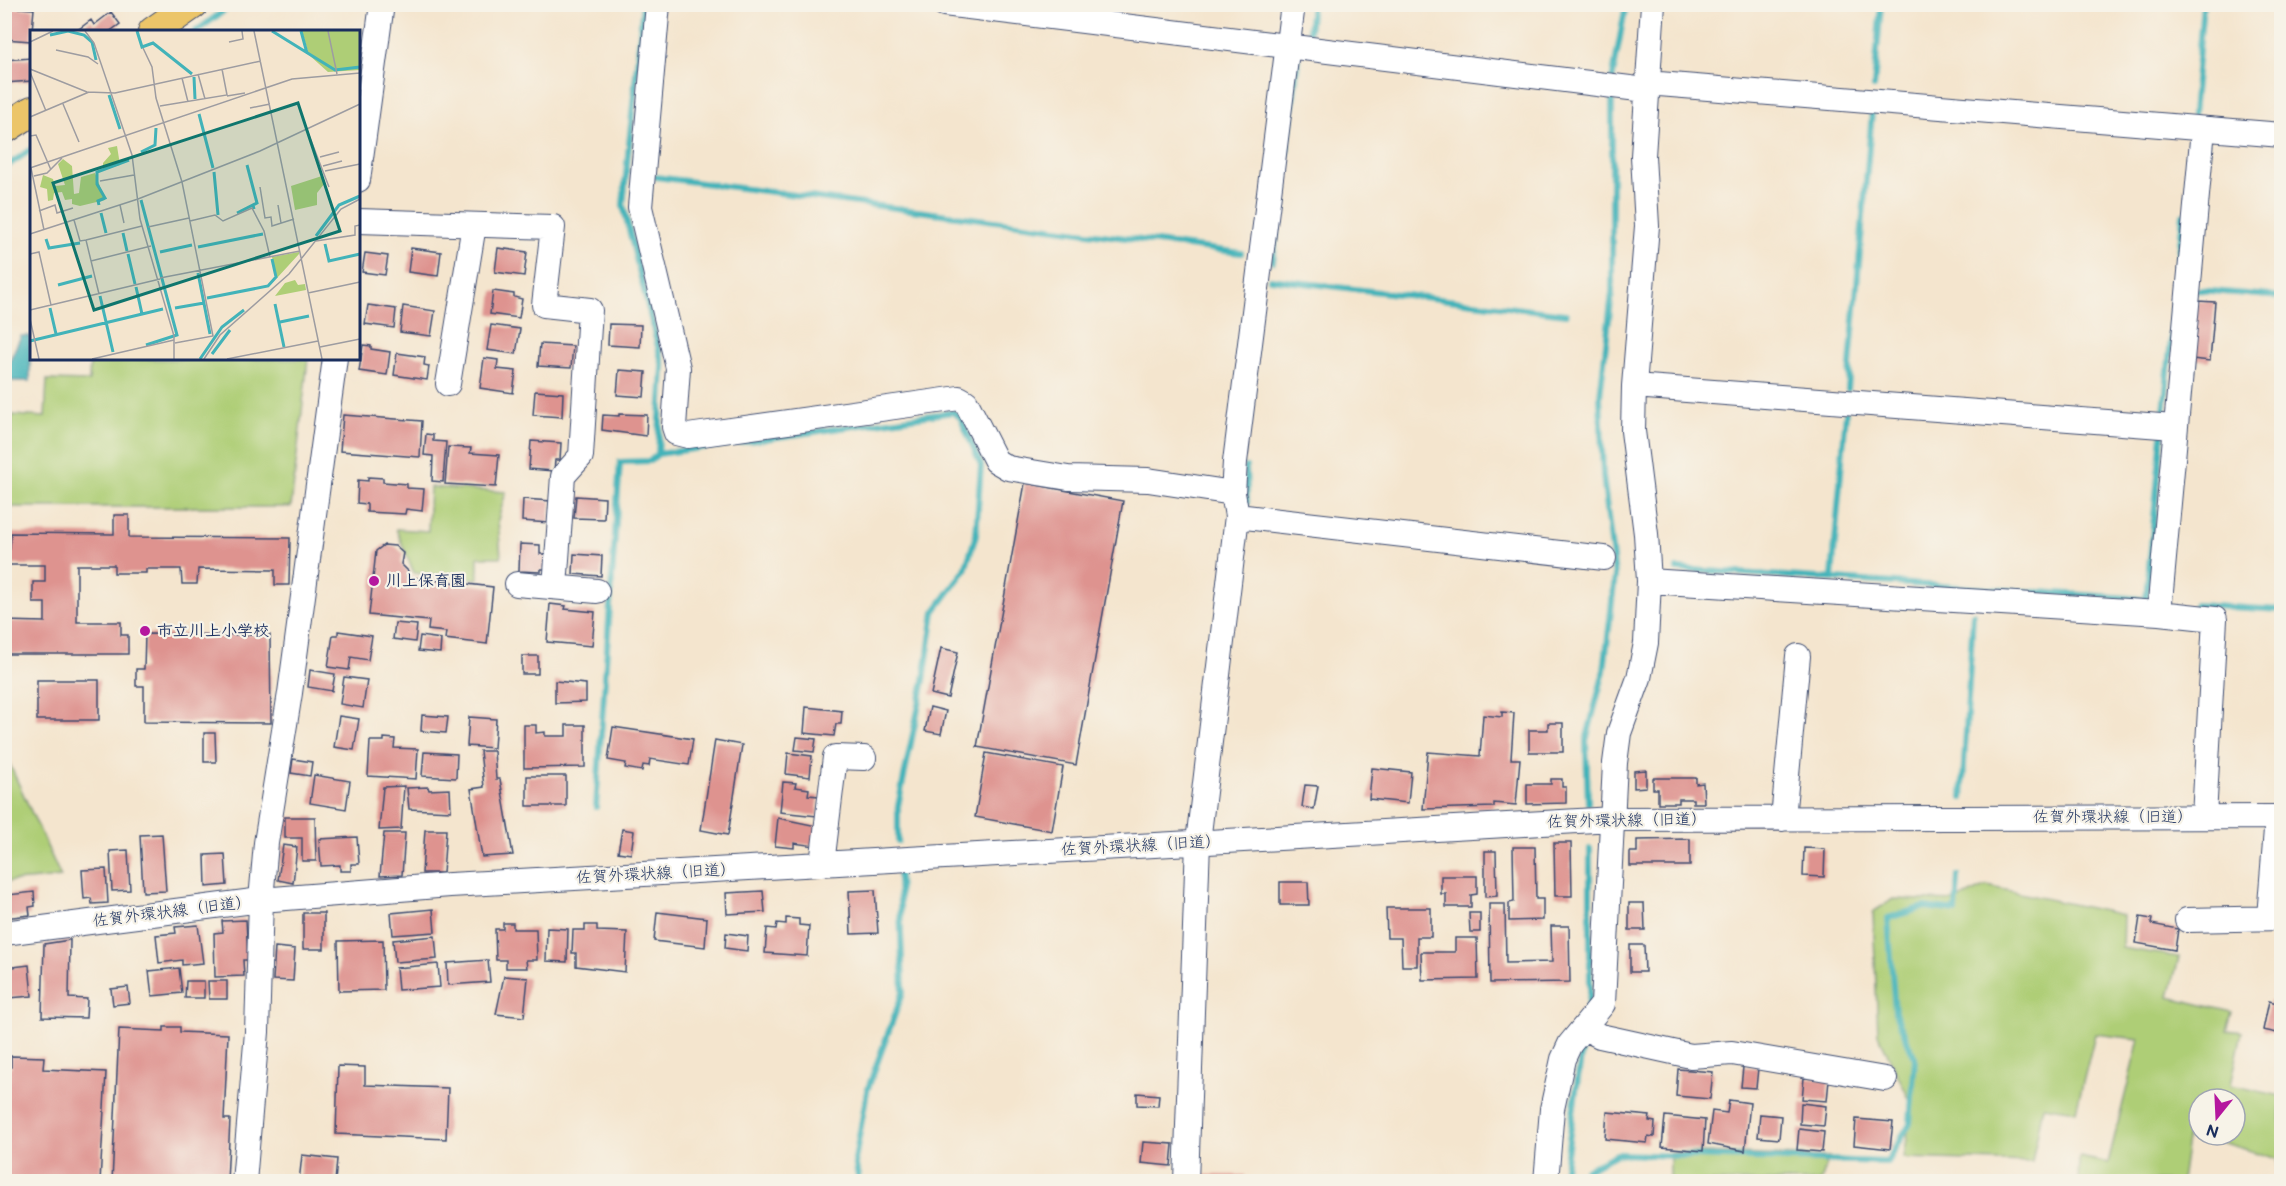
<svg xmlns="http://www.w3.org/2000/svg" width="2286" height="1186" font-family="'Balsamiq Sans','Klee One',sans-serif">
	<rect width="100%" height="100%" fill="#f7f3e8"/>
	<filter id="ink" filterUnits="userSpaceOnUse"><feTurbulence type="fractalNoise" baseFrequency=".0167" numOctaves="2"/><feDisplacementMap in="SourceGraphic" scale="12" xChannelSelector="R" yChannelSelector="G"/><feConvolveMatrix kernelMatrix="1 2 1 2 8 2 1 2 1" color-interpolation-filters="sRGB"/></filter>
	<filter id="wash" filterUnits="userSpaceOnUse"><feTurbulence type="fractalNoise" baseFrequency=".008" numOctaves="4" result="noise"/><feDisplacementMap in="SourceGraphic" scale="24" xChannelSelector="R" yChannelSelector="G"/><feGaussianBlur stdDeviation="1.35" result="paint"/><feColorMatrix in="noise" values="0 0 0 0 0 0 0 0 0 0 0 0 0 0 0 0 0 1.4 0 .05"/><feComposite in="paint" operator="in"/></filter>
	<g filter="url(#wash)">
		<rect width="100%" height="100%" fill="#f4e5ce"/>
		<path fill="#aece76" stroke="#647e6a" stroke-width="1.5" fill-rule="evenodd" d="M90 359H308L291 507H5V433H11L12 415 45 417 47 380 89 381Z
			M430 487 506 492 498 520 501 557H478V579L414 573 396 529 428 531Z
			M4 754H5L61 877 5 882Z
			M1987 886 2123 915 2122 948 2179 957 2169 997 2232 1012 2227 1030 2242 1032 2231 1085 2281 1096V1181H2278V1159L2188 1132 2181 1181H2078L2079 1157 2108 1163 2139 1039 2095 1034 2076 1111 2043 1106 2032 1162 1904 1158 1912 1105 1878 1034 1873 912 1893 899 1955 901ZM2199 1099H2235V1135H2199Z
			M1670 1152 1829 1157 1821 1181 1670 1182Z"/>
		<path fill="#42b3b9" stroke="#2e718c" stroke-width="1.5" d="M21 336H30V381H5V371Z"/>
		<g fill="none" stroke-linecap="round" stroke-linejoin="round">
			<path stroke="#42b3b9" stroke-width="6" d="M643 4 623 205 663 367 658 454 953 412 960 417 981 465 976 535 965 570 934 612 924 680 898 806V841
				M195 32 233 4
				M1309 32 1312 4
				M1612 81 1626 4
				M1874 87 1881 4
				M2193 114 2203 4
				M4 168 32 149
				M656 177 1241 253
				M1273 261 1298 61
				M1270 279 1566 314
				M2199 290 2282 297
				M1848 389 1872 112
				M2164 412 2183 215
				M1246 467 1247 503
				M1677 569 2146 599 2162 435
				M1832 578 1846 413
				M2195 605 2282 610
				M1962 798 1973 614
				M1588 803 1586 741 1604 671 1615 576 1603 475 1600 396 1612 293V91
				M596 807 620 462 650 461 658 454
				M1588 1009 1590 992V849
				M1586 1170 1617 1154 1887 1162 1910 1123 1915 1058 1895 1013 1888 918 1925 907 1956 911 1958 876
				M859 1182 855 1160 867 1091 903 992 899 875
				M1563 1182 1583 1043"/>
		</g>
		<g id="blocks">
			<path fill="#de938f" d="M4 7 34 9 31 41 4 39Z
				M111 12 120 24 109 32H75L91 20 94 25Z
				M32 58V81L4 83V60Z
				M411 248 441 252 438 276 408 272Z
				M498 248 527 252 524 276 495 272Z
				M365 253 388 256 385 275 362 272Z
				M493 291 514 294V297L522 299 519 318 490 314Z
				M2197 301 2215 302 2210 361 2192 359Z
				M368 305 396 309 394 328 365 324Z
				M403 306 435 311 431 336 400 332Z
				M609 324 641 325 640 347 608 345Z
				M491 325 520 329 516 354 487 350Z
				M540 344 573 346 571 368 538 366Z
				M363 345 371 346V349L390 352 387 375 359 371Z
				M397 353 425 357 424 365 429 366 427 380 394 375Z
				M484 358 498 360 497 369 516 371 513 393 480 388Z
				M619 370 646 372 644 397 617 395Z
				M535 391 563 393 562 417 533 415Z
				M619 414 647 415 646 436 602 430 603 415 619 416Z
				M343 415 422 421 420 457 340 451Z
				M426 434 433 435V441L446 442 443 482 432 481 433 456 424 455Z
				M531 441 561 443 560 460H555L554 471 529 469Z
				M448 447 471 448 470 453 499 455 496 487 445 484Z
				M368 477 383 478V482L407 484V488L424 489 422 511 406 509 405 514 367 512V504L357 503 358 480 368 481Z
				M1025 483 1123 501 1076 765 977 747Z
				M576 496 605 498 604 519 574 518Z
				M523 499 551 501 549 523 522 521Z
				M114 515H129V537L290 538 289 585H275V570L198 569 197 584H182L181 569H146V573H114V565H77V622H121V635H128V654H4V621L45 622V603H33V582H45V565H4V549H10L11 533 114 534Z
				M520 544 540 545V554H547L546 569H541V572L519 571Z
				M384 545 395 546 403 553 401 564 408 571 407 577 493 587 487 644 445 639 446 632 428 630 429 621 369 615 376 551Z
				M574 554 602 556 601 576 573 574Z
				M550 604 566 606 565 609 595 612 592 646 547 642Z
				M395 623 417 625 415 642 393 639Z
				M338 631 372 636 368 660 351 657 349 670 328 667 333 635H338Z
				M145 634 270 635 271 723 144 722V686H136V669H144Z
				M420 636 441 639 440 653 418 651Z
				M941 648 958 652 948 698 931 694Z
				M522 656H538V674H522Z
				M310 670 335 674 332 691 308 687Z
				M344 677 367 680 363 708 340 704Z
				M37 680H99V720H37Z
				M555 681 586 684V702L555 703Z
				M806 707 842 711 841 724H836L834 736 804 733Z
				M930 707 946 711 941 734 925 731Z
				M1502 712 1514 713 1511 759H1520L1516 805 1494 803V807L1423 809 1428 752 1480 756 1483 715 1502 717Z
				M422 715 448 717 446 733 421 731Z
				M339 716 359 719 354 750 334 747Z
				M469 717 496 719 494 748 467 746Z
				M1548 723H1563V752H1529V730H1548Z
				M524 725H536V733L545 732V736H566V725H585V767L524 768Z
				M613 727 693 739 689 765 650 759 649 766 643 765 642 771 625 768 626 763 608 760Z
				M204 733H215L216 762H204Z
				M797 737 816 739 814 752 795 750Z
				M384 738 395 739 394 748 418 749 416 779 368 776 370 741H384Z
				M715 740 742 745 728 835 701 830Z
				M480 751H494L496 779H500L513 855 482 857 471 789 484 787Z
				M424 752 457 754 456 778 422 776Z
				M788 753 812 756 810 777 786 774Z
				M986 753 1063 767 1052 831 975 817Z
				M293 759 312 762 310 776 291 773Z
				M1372 768 1411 772 1408 803 1369 799Z
				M1646 770V787L1634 788V771Z
				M314 775 350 781 346 809 310 803Z
				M527 776H566V806H527Z
				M1653 778H1696V784L1703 783 1704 803H1693V799H1679V803H1658V789H1653Z
				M1551 779H1562V787H1566V803L1527 804V784H1551Z
				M783 782 796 783 795 787 809 789 808 795 819 796 817 816 780 812Z
				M1305 785 1318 786 1314 809 1302 807Z
				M404 786 401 829 379 830 383 787Z
				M428 787 429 790 450 789 451 811 409 809 407 788Z
				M285 817H315L316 861H302V838H285Z
				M778 818 817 826 815 846 794 843V848L775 846Z
				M622 829 634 831 631 854 618 852Z
				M425 830H446L443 873H422Z
				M384 833H405L402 875 380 876Z
				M162 834 166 891 143 892 140 835Z
				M357 837 359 864H351V871H340V865L321 866 319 839Z
				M1690 839V866H1630V852H1637V840Z
				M1554 843H1571L1572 896H1555Z
				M283 845 297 847 293 883 278 880Z
				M1513 847H1535L1536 899H1543V920L1509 921V903L1514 902Z
				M1804 848 1825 849 1824 877 1803 876Z
				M128 850 130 890 112 891 110 851Z
				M1485 851H1496L1497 896 1485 897Z
				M225 854 227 885 206 887 205 855Z
				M106 869 108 903 92 904 91 898 84 899 82 870Z
				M1441 876H1477V894L1471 895V907H1446V894H1441Z
				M1280 882H1308L1309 905H1280Z
				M4 889H7L8 895 34 892 35 906 29 907 30 915 4 918Z
				M875 890 878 933 851 934 849 891Z
				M763 891 765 912 727 914 726 893Z
				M1629 903H1644L1645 930H1629Z
				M1489 904H1505L1506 963 1552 962 1551 926H1569L1570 982 1490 983Z
				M1386 908H1431V937H1417V966H1402L1401 938H1387Z
				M433 909 435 932 393 935 391 913Z
				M657 912 707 918 705 947 654 941Z
				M303 913H324V949H303Z
				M1469 913H1480V932H1470Z
				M2140 917 2152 919 2151 924 2178 929 2175 950 2136 943Z
				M786 918 799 919V925L809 926 807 956 765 953 767 928 776 929 777 923 786 924Z
				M246 920 248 960H243L244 976 215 977 214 933 223 932 222 921Z
				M503 923H513V929H536L537 960H526L527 968H506V960H496L495 929H503Z
				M198 925 203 963 182 965V960L159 963 156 935 176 933 175 927Z
				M585 925H597V931L627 932 625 972 576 966V953H572L573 930H585Z
				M547 928 568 929 567 962 546 961Z
				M726 933 748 936 747 951 725 948Z
				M435 936 437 959 395 962 393 940Z
				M1455 938H1477L1478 979 1422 980 1421 952H1455Z
				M70 940 69 998 87 999 86 1018 42 1017 44 944Z
				M383 940 384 990 339 991 338 941Z
				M1630 945H1644L1645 972H1630Z
				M275 947 295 949 293 981 273 980Z
				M488 960 490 982 448 985 447 963Z
				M438 964 440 987 398 990 396 968Z
				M29 965 32 996 9 998 5 968Z
				M179 968 182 993 152 996 149 971Z
				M504 976 528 978 524 1017 496 1014Z
				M186 981H204V998H185Z
				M208 981H227V999H209Z
				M128 987 130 1003 113 1005 111 989Z
				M2269 1001 2282 1004V1034L2263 1030Z
				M164 1027H180V1032L228 1034 224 1119H230L227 1182H112L119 1029 164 1031Z
				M11 1056 44 1057 43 1069 106 1072 100 1182H4V1067H11Z
				M338 1066 365 1067V1085L448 1088 446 1139 336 1134Z
				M1743 1067 1758 1068 1756 1088 1741 1087Z
				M1678 1069 1713 1072 1710 1099 1676 1096Z
				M1804 1078 1829 1080 1827 1101 1802 1099Z
				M1137 1093 1159 1095 1158 1106 1137 1105Z
				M1729 1100 1750 1103 1745 1151 1708 1144 1712 1111 1727 1113Z
				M1801 1103 1826 1106 1824 1126 1800 1124Z
				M1607 1112 1650 1116 1649 1121 1655 1122 1654 1137 1648 1136 1647 1143 1605 1139Z
				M1760 1114 1781 1116 1779 1139 1758 1137Z
				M1665 1116 1705 1120 1703 1151 1662 1147Z
				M1856 1119 1893 1122 1890 1149 1854 1145Z
				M1799 1129 1824 1132 1822 1152 1797 1150Z
				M1143 1142 1173 1144 1171 1166 1141 1163Z
				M302 1155 337 1159 335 1182H299Z
				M1200 1175H1245V1182H1200Z"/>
		</g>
	</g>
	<g filter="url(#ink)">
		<use href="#blocks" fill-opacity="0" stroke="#3c4a6f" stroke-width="1.5"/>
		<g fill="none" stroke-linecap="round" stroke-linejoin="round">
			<g stroke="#3c4a6f" stroke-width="26">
				<path id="minor" d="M658 4 640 207 678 368 674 427 676 433 688 436 959 398 966 402 996 461 1008 468 1068 478 1148 480 1233 493
					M944 4 1646 90
					M1647 83 2282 135
					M2203 129 2159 613 2215 619 2204 817
					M358 180 382 4
					M358 221 553 227 544 305 590 310 581 456 563 476 555 587
					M448 384 474 225
					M1634 386 2174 427
					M1237 516 1604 558
					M1649 581 2159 613
					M517 584 597 591
					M1783 819 1798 656
					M822 864 835 757 864 758
					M2269 917 2277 817
					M2187 920 2282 918
					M4 933 261 900 450 885 1613 819 2282 817
					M1584 1028 1600 1036 1691 1056 1732 1053 1885 1079
					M244 1182 257 1032 261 900 266 843 290 693 335 358
					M1186 1182 1198 842 1237 516 1233 493 1235 462 1293 4
					M1546 1182 1552 1109 1563 1059 1570 1044 1603 1004 1615 763 1619 733 1639 678 1646 643 1649 581 1646 534 1633 431 1634 386 1647 226 1643 156 1653 4"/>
			</g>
			<g stroke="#3c4a6f" stroke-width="32">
				<path id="major" d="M153 32 193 4
					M4 129 32 111"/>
			</g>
			<use href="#minor" stroke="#fff" stroke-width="24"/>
			<use href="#major" stroke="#ecc569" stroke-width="30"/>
		</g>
	</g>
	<g fill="#b5179e" stroke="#f7f3e8" stroke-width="2">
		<circle cx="374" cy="581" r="6"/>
		<circle cx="145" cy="631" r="6"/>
	</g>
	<g text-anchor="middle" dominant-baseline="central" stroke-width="4.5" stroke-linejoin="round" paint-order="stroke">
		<g font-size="16" font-weight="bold" fill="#1b2f5e" stroke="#f7f3e8" text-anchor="start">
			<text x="386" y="581">川上保育園</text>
			<text x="157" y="631">市立川上小学校</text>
		</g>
		<g font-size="16" fill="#1b2f5e" stroke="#f7f3e8">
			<text x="2113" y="817">佐賀外環状線（旧道）</text>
			<text transform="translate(1627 821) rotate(-1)">佐賀外環状線（旧道）</text>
			<text transform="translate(1141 846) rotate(-3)">佐賀外環状線（旧道）</text>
			<text transform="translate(656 874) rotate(-3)">佐賀外環状線（旧道）</text>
			<text transform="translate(172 912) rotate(-7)">佐賀外環状線（旧道）</text>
		</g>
	</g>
	<g transform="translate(30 30)">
		<rect width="330" height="330" fill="#f4e5ce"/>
		<path d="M272 1H330V40L298 42 279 25ZM87 116 90 135 73 140V133L81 124 78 118ZM33 129 42 136 44 164 49 163 51 147 65 143 75 170 50 176 42 174V169L35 170 32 162 24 163 23 170 18 171 17 159 10 157 13 145 23 149 25 156 35 155 28 134ZM292 146 294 154 287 163V175L265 180 261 156ZM269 222V224L247 248 242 227ZM265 250 268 255 275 254 276 260 245 266 255 253Z" fill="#aece76"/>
		<path fill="none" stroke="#42b3b9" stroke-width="3" d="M107 1 112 17 123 13 162 44M242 1 305 40 330 37M271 1 277 23M20 5 38 1 54 5 62 12 66 30M164 47 165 69M79 65 90 99M169 84 183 138M111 122 125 115 126 98M217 135 227 173 223 175M184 142 188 185M111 170 147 305 116 315M69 175 68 171 75 168 67 154V142L99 130M71 183 76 203M207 183 223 175 224 179M93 203 97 221M286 206 309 175 330 166M16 209 19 218 50 213M295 214 299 231 330 224M168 217 233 204M130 222 162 215M98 224 105 254M168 243 180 304M28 255 62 246M106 257 112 284M70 266 83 322M177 268 238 256 246 247 242 229M245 274 254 317M20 278 26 304M145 278 174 273M250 292 279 286M0 311 133 279M182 324 200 300M170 329 192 297 214 280"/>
		<path fill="none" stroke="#9d9ca1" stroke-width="1.5" d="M55 1 64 13 102 125 110 189 144 306V329M224 1 292 329M298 1 307 44M0 12 23 1M199 12 213 9 212 1M113 18 122 37 126 68 152 152 183 306 145 313M26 20 58 27 68 34M0 39 57 62 85 63 231 31M0 42 16 81M168 44 175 69M152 48 158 72M197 66 215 63M33 74 49 112M130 76 197 65 192 39M220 78 240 74M0 87 59 62M277 100 299 157M0 106 6 105 21 140M290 127 309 122M293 136 312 131M0 138 262 49 330 43M1 138 14 200M295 141 330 134M4 146 17 143 32 128M70 151 104 145M230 157 235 188 241 187 242 196 264 189M90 175 94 193M248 175 251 193M9 181 25 175 27 183 43 178M44 190 50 211 56 210 69 264M160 191 185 185 193 191 222 178 234 201 240 227M118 197 159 188M0 204 108 169 230 121 330 74M56 210 112 196M286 211 325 205V196L330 195M0 224 9 222 21 275M61 231 121 216M130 248 270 221M278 263 330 252M0 280 130 249M0 289 9 329M290 317 330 309M62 329 144 310M174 329 190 305 259 244 311 179 330 169M197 329 288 311"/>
		<path fill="#0f766e" fill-opacity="0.15" stroke="#0f766e" stroke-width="3" d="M268 73 310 201 64 280 23 153Z"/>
		<rect width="330" height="330" fill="none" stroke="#1b2f5e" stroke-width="3"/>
	</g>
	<rect width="2286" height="1186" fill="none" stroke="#f7f3e8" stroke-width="24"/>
	<g transform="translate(2217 1117) rotate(198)"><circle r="28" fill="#f7f3e8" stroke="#9fa5b1" stroke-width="1.5"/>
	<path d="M0-4.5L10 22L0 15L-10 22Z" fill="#b5179e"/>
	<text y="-9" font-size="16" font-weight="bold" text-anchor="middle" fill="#1b2f5e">N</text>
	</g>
</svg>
